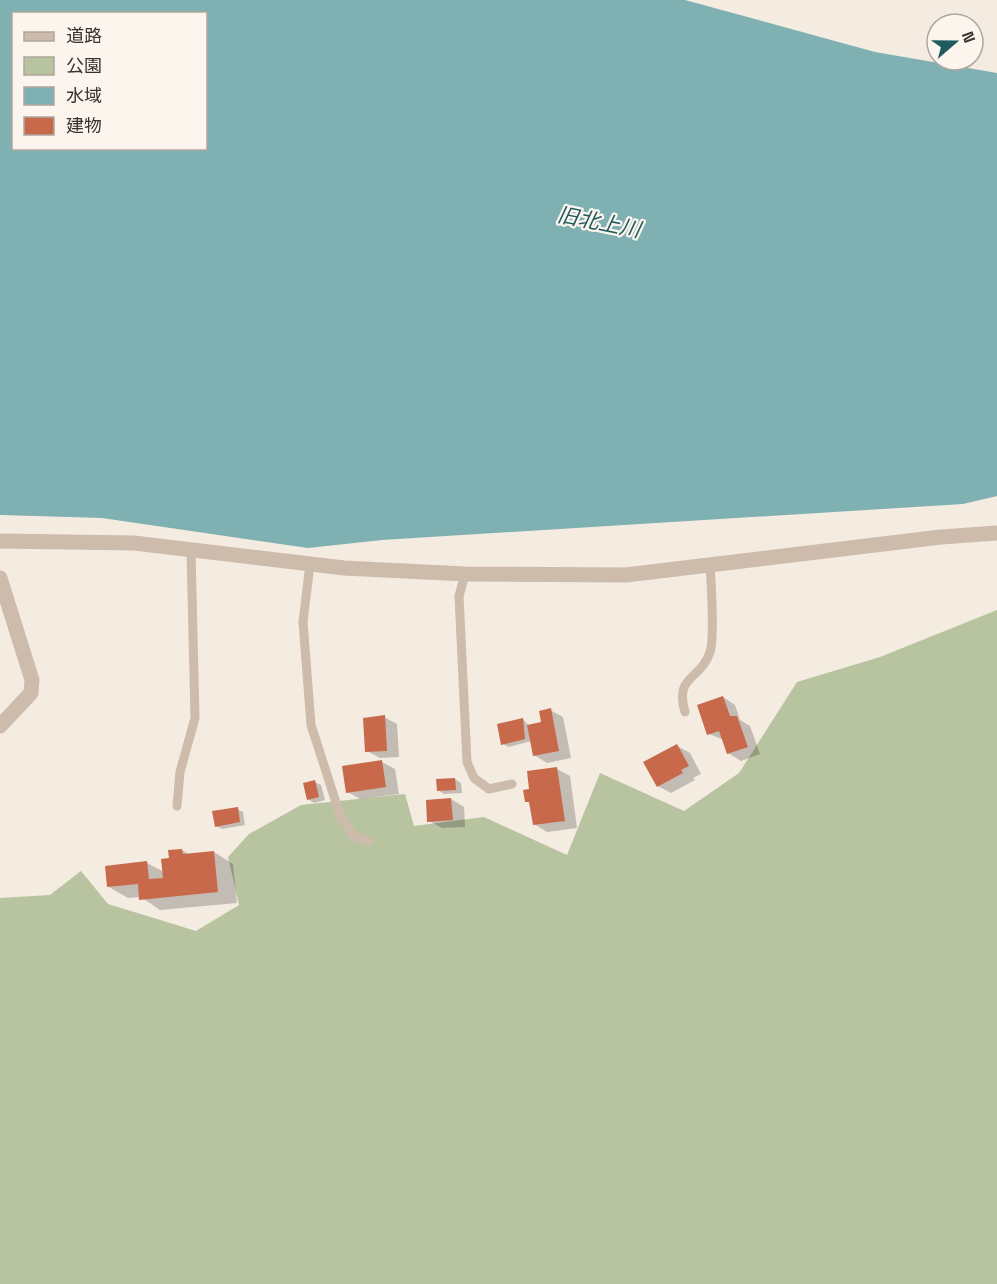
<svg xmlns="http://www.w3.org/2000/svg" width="997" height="1284" font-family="'Space Grotesk','Noto Sans JP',sans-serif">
	<rect width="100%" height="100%" fill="#f4ebe1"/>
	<path fill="#b8c4a0" d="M997 610V1284H0V898L50 895 81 871 108 904 196 931 239 905 228 857 249 834 301 805 405 794 414 826 484 817 567 855 600 773 684 811 739 773 797 682 880 657Z"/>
	<path fill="#7fb0b2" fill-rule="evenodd" d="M0 0H685L875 52 997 73V496L963 504 382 540 308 548 102 518 0 515ZM14 14H206V148H14Z"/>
	<path fill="#0003" d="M723 697 735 705 740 720 750 726 760 754 741 761 728 753 724 740 709 734Z
		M550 710 563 717 571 758 547 763 534 755 531 741 509 747 503 744 499 725 523 719 529 726 543 723Z
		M384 717 397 724 399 757 380 758 367 751Z
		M677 746 690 753 701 774 693 778 695 780 671 793 658 786Z
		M382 762 395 769 399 794 360 799 348 792Z
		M557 769 570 776 577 828 547 832 534 824 531 804 527 801 531 790Z
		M455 779 461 783 462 793 444 794 438 790Z
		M315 782 321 785 325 800 314 803 308 799Z
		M451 799 464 807 465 827 442 828 429 821Z
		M237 809 243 812 245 825 222 829 216 826Z
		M182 850 190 855 214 852 233 864 237 903 160 910 141 897 128 898 109 887 147 863 164 872 171 860Z"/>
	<path fill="#c8694b" d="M723 696 730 716H737L748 747 727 754 719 731 707 735 697 705Z
		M551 708 559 751 533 756 527 725 541 722 539 711Z
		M385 715 387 751 365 752 363 718Z
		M523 718 525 739 501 745 497 724Z
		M677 744 689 766 681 770 683 773 657 787 643 762Z
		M382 760 386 787 346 793 342 766Z
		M557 767 565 821 533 825 529 802H525L523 790 529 789 527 771Z
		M455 778 456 790 437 791 436 779Z
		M315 780 319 797 307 800 303 783Z
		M451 798 453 820 427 822 426 800Z
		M238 807 240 822 215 827 212 811Z
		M182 849 183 854 214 851 218 892 139 900 138 884 107 887 105 866 147 861 149 879 163 878 161 859 169 858 168 850Z"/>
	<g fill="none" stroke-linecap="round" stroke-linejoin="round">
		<path stroke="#cdbbac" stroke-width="9" d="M310 564 303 622 311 725 341 818 355 837 369 841
			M465 574 459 596 467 762 474 778 489 789 512 784
			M685 712C674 675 701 680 710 652 715 637 711 582 710 564
			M177 806 180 772 195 718 191 551"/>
		<path stroke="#cdbbac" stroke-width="15" d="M0 541 134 543 344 568 465 574 626 575 941 537 997 533
			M0 578 32 680 31 693 0 726"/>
	</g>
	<g text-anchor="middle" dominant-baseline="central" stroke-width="4.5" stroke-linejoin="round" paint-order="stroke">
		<g font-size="21" font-style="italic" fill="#1f5a5e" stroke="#fbf5ee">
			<text transform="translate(599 222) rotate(11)">旧北上川</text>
		</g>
	</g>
	<rect x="12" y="12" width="195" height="138" fill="#fbf5ee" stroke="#aea6a0" stroke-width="1.5"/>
	<rect x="24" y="32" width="30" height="9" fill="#cdbbac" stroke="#aea6a0" stroke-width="1.5"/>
	<text x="66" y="42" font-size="18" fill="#3b302b">道路</text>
	<rect x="24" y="57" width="30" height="18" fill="#b8c4a0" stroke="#aea6a0" stroke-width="1.5"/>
	<text x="66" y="72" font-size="18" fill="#3b302b">公園</text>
	<rect x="24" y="87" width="30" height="18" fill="#7fb0b2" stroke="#aea6a0" stroke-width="1.5"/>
	<text x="66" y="102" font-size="18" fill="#3b302b">水域</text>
	<rect x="24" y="117" width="30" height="18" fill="#c8694b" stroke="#aea6a0" stroke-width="1.5"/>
	<text x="66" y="132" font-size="18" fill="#3b302b">建物</text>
	<g transform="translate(955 42) rotate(70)"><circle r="28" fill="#fbf5ee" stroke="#aea6a0" stroke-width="1.5"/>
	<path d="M0-4.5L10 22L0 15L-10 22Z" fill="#1f5a5e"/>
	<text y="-9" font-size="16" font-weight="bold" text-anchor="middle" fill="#3b302b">N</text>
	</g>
</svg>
